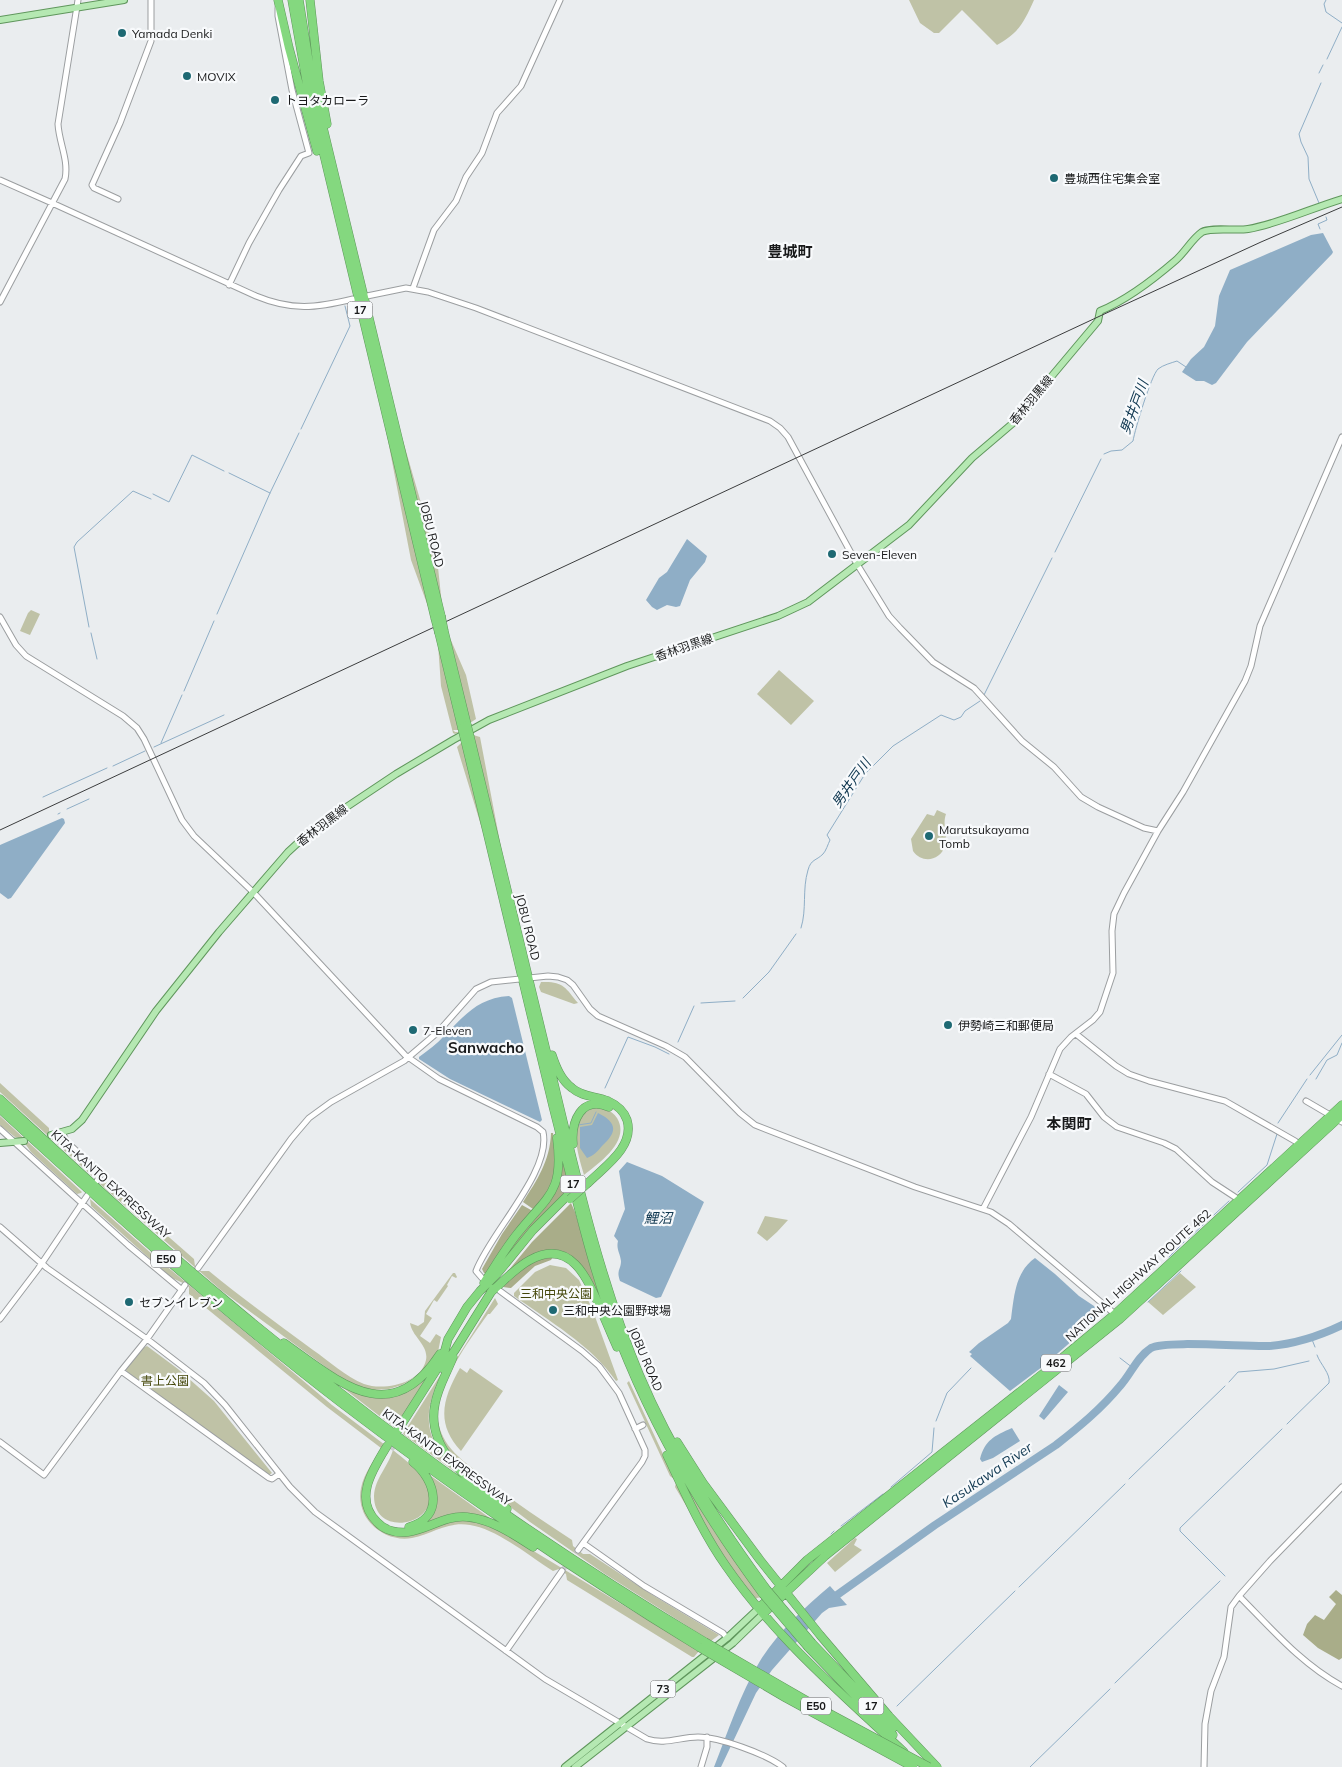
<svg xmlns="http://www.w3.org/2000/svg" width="1342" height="1767" font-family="Mulish,'Noto Sans JP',sans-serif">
	<rect width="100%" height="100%" fill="#eaedef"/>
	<path fill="#bfc2a6" d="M909 0H1034C1024 22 1019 33 997 45L962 10 939 33H934L920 23Z
		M385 425 430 612 411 560Z
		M399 427 437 558 442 605Z
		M31 610 40 614 30 635 20 631 28 613Z
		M450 638 466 675 476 719 470 723Z
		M438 644 459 730H453L455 732H459L455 734 453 733 441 686Z
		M779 670 814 701 791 725 757 694Z
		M473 735 480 737 503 858Z
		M462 742 483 832 457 747Z
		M937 810 946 814C942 825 948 836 945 846 940 861 922 864 913 851L911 839 927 814 934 816Z
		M541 982C563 981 565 987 578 1003L574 1004 541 992 539 987Z
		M0 1083 49 1128V1133L53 1139 60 1138 91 1168 92 1176 0 1092Z
		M593 1108C603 1108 611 1109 617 1118 631 1141 599 1163 584 1175 578 1154 566 1120 593 1108Z
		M0 1116 82 1192 81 1193 77 1194 31 1152 22 1139 15 1137 0 1125Z
		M106 1182 194 1259 195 1266 201 1271H209C243 1299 278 1324 313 1350 329 1361 346 1377 364 1384 383 1391 421 1384 426 1360 429 1345 412 1337 410 1323L418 1326 424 1322 425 1311 453 1273H455L457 1277 456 1278 452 1276 447 1285 448 1286 437 1302 434 1300 426 1314 432 1318 420 1336 430 1343 436 1334 441 1337 438 1352 421 1373 402 1385 389 1389 373 1390 366 1389 342 1379 222 1291 100 1184Z
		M90 1199 152 1254 332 1405 385 1445C377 1458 367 1471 363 1485 356 1511 378 1539 405 1536 424 1534 441 1520 460 1520 482 1521 499 1531 517 1541L699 1651 694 1657H692L567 1580 566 1574 559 1569 553 1571C529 1556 497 1529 470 1525 448 1521 432 1534 412 1538 383 1543 355 1518 361 1488 364 1473 374 1461 381 1448L327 1407 189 1294V1287C182 1281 174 1280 168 1275L91 1206Z
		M765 1216 788 1220 777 1232 767 1241 757 1233Z
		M550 1265 566 1268 579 1280 593 1311 618 1380 616 1381C591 1345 549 1321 514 1296V1293L535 1272Z
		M1180 1273 1196 1287 1163 1315 1148 1302Z
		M495 1298 498 1304 490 1314H488C470 1339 447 1371 439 1401 435 1416 439 1432 448 1445 456 1456 468 1465 479 1473 508 1498 540 1519 572 1540L573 1546 583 1554H590L654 1596 719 1635 711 1641 605 1574 530 1522 476 1481 452 1458 438 1431 436 1410 445 1383 457 1358Z
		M147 1346 178 1369 214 1401 272 1473 269 1475 127 1372 125 1368 143 1348Z
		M460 1368 467 1373 470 1368 503 1391 461 1451C435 1423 443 1398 460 1368Z
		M432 1369 395 1428 342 1387C387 1407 396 1394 432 1369Z
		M441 1374C422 1416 424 1436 454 1471L403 1434Z
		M629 1381 670 1469 710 1546 675 1487 676 1483 674 1479 670 1476 627 1383Z
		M393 1450C404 1459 416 1468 424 1479 452 1522 374 1543 374 1496 375 1478 388 1467 393 1450Z
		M679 1474 714 1531 761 1597 757 1598 755 1600 720 1554Z
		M431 1476 494 1521C462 1510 454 1512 422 1525 436 1505 441 1499 431 1476Z
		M855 1538 857 1539 854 1545 862 1550 835 1572 827 1563Z"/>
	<path fill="#a9ad89" d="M551 1133H553L556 1151 555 1174 549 1191 486 1274 484 1273 482 1269 502 1234 522 1205 531 1210 533 1209 523 1202C537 1180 550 1161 551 1133Z
		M562 1156 570 1188H565L568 1192 520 1240 496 1272 506 1251 549 1200Z
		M571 1203 575 1212 603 1307 582 1267 577 1261 552 1251 503 1277 532 1242Z
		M553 1257 551 1260 535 1266 511 1288 503 1287C516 1271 532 1259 553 1257Z
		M1336 1590 1342 1595V1658L1339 1660 1318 1648 1303 1635 1307 1624 1315 1615 1324 1620 1336 1604 1329 1597Z"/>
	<path fill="#8faec6" d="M1323 233 1333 252 1332 254 1247 342 1216 383 1212 385 1204 381H1196L1182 372 1191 359 1204 347 1215 326 1219 296 1230 270 1311 235Z
		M687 539 707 556 705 562 690 580 680 606 676 607 667 605 657 610 652 607 646 600 659 578 667 572Z
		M62 818 64 819 65 823 11 898 8 899 0 893V845Z
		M509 996 512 998 542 1120 540 1122 450 1079 419 1059V1057C428 1050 437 1044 444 1036 465 1015 478 998 509 996Z
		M598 1113C618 1123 617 1132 602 1146 598 1151 593 1156 587 1158L580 1148V1127L592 1125Z
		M627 1162 662 1176 704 1202 661 1297 656 1298 620 1281C616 1270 621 1270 621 1261 620 1253 616 1249 618 1241L614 1236 625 1209 619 1171Z
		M1035 1258 1055 1274 1079 1296 1097 1308V1315L1081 1333 1042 1367 1010 1391 970 1356 972 1354 969 1352 979 1343 1008 1323 1011 1319C1014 1297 1015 1272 1035 1258Z
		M1059 1385 1068 1392 1044 1420 1039 1416Z
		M1012 1428 1020 1441 993 1458 982 1462 980 1459C985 1440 994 1436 1012 1428Z
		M830 1586 847 1605 829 1608 822 1613 772 1670 756 1693 721 1767H714C728 1732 740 1694 760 1661 778 1632 804 1608 830 1586Z"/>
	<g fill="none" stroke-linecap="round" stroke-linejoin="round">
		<path stroke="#8faec6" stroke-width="1" d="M1326 0 1324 4 1326 12 1342 23
			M1327 59 1342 27
			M1319 73 1323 65
			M1319 203 1309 179 1308 157 1301 142 1299 134 1321 83
			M1320 229 1318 224 1327 220 1326 217
			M301 429 350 326 345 306
			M1104 454 1111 451 1122 450 1133 441C1135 429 1151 376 1158 369 1163 365 1171 363 1177 361L1186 367
			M229 473 270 493
			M153 494 169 502 192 455 224 471
			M1055 552 1101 459
			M217 614 270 493 299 433
			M89 627 74 547 77 542 133 491 151 499
			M91 633 97 659
			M184 691 214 621
			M984 695 1052 558
			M161 743 182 695
			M154 747 224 715
			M113 766 145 751
			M43 797 107 768
			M67 809 89 799
			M58 814 60 813
			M801 928C807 909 802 890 808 870 811 859 816 861 823 854 826 851 828 844 830 840L827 835 865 774 893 746 941 715 954 720 961 717 965 711 980 701
			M743 998 769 972 796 934
			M701 1003 735 1001
			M678 1042 694 1006
			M1310 1075 1342 1035
			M1316 1079 1327 1060 1337 1055 1342 1043
			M605 1088 628 1037 655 1047 669 1054
			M1278 1123 1307 1079
			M578 1125 591 1123 596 1112
			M1238 1192 1267 1165 1277 1134
			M1189 1238 1229 1201
			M1169 1257 1184 1242
			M1148 1302 1181 1271
			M1311 1337 1315 1347
			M1120 1358 1133 1368
			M1229 1382 1238 1372 1274 1369 1309 1361
			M936 1421 947 1393 971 1368
			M1287 1424 1329 1383C1331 1374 1320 1364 1317 1355
			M1129 1479 1225 1386
			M891 1487 932 1452 934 1428
			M841 1526 883 1494
			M831 1534 834 1531
			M1225 1576 1180 1531V1528L1282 1429
			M1019 1587 1125 1484
			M1115 1683 1220 1581
			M897 1706 1015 1591
			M1030 1767 1110 1689"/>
		<path stroke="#8faec6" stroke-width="8" d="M830 1600 935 1525 1056 1445C1079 1427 1101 1409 1120 1386 1131 1374 1137 1357 1151 1348 1165 1340 1246 1347 1269 1346 1294 1344 1319 1336 1342 1325"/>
		<path stroke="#cbcdcf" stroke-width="5" stroke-dasharray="5 2.5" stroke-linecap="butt" d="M562 1571 578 1550"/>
		<path stroke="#cbcdcf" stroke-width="8" stroke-dasharray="8 4" stroke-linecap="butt" d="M390 1449 401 1433"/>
		<g stroke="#9b9ea0" stroke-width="7">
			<path id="minor" d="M0 180 52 203 256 296C292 311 316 308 353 299
				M118 199 94 188 92 185 120 123 151 41V0
				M229 285 249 243 279 190 301 156 309 153 292 90 278 16V8
				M413 288 434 230 456 201 466 177 482 153 497 113 521 86 560 0
				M367 296 406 288 428 292 476 308 770 421 780 428 788 437 857 564 889 616 900 628 933 662 974 688 1022 741 1054 767 1081 797 1098 807 1144 828 1158 831
				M0 302 65 179C69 160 59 143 58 124L78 0
				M0 617 16 645 26 656 123 716 137 728 144 739 182 820 194 836 253 892 405 1055 439 1079 537 1127 543 1132C552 1171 490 1233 476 1271L482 1278
				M1076 1034 1116 1066 1129 1074 1149 1081 1225 1101 1295 1141 1300 1145
				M1049 1074 1086 1094 1104 1117 1117 1127 1164 1143 1176 1149 1212 1182 1241 1201
				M1306 1101 1342 1122
				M0 1129 128 1245 182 1290
				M62 1132 67 1142 99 1172 100 1175 97 1181
				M983 1209 1031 1117 1060 1049 1071 1037 1093 1020 1100 1012 1113 973 1112 931 1114 914 1124 893 1158 831 1183 792 1245 681 1251 666 1260 626 1342 437
				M0 1227 47 1268 147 1339 204 1383 225 1405 290 1487 315 1512 545 1679 647 1739C665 1745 680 1737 698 1737 719 1737 766 1754 783 1767
				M198 1268 291 1139 309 1118 331 1102 404 1061 438 1032 476 989 491 982 548 976 558 977 567 980 573 985 590 1009 598 1016 666 1046 685 1057 740 1113 755 1125 915 1187 991 1212 1009 1224 1116 1315
				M500 1291 582 1351 599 1366 619 1393 645 1450V1456L642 1462 578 1550
				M0 1319 38 1269 87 1196
				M121 1371 269 1478 272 1479 279 1474
				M635 1429 643 1425
				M0 1442 44 1475 121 1371 147 1339 185 1285
				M583 1543 644 1586 723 1633 727 1638
				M1239 1596C1271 1628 1301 1664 1342 1686
				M506 1651 562 1571
				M701 1767 707 1747V1737
				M1204 1767 1205 1724 1211 1691 1224 1657 1231 1607 1239 1596 1270 1561 1342 1487"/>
		</g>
		<g stroke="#5f965c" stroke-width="8">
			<path id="major" d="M0 20 124 0
				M51 1135 72 1129 82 1120 156 1011 219 932 288 852 312 830 396 774 453 740 489 720 627 666 778 616 808 602 909 525 972 458 1019 418 1051 377 1098 321 1100 311C1127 300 1154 279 1176 260 1185 252 1192 239 1202 232 1211 227 1236 231 1248 229 1278 224 1312 208 1342 199
				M0 1143 24 1141
				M565 1767 727 1638 759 1608
				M575 1767 733 1643 764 1613"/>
		</g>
		<g stroke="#5f965c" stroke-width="9">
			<path id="highway" d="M278 0 289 48 317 151
				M292 0 307 84 435 618
				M299 0 312 82 441 616
				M310 0 319 81 327 124
				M444 631 467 725
				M439 633 462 728
				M470 737C497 847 524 957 550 1067 575 1171 598 1275 639 1374 672 1452 717 1522 767 1590
				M465 740C494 862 523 984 553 1106 575 1192 593 1279 628 1361 663 1445 709 1521 763 1594
				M552 1055C556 1067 561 1080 572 1088 582 1097 596 1096 608 1101 617 1105 624 1111 627 1120 635 1147 604 1167 588 1183
				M0 1099C74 1167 147 1235 224 1299 375 1426 536 1541 705 1642
				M0 1109C110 1210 221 1311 340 1402 455 1490 575 1571 699 1647
				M573 1144C571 1122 581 1095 609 1107
				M484 1283C495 1266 505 1249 517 1234 548 1195 564 1193 557 1138
				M491 1292C504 1281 515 1268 530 1260 570 1238 588 1278 600 1308 606 1321 611 1334 617 1347
				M284 1343C338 1381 390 1431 440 1354
				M453 1357C447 1373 438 1387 435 1404 425 1453 474 1483 507 1509
				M442 1368 455 1350 493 1289
				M398 1430 442 1361 448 1339 467 1307 480 1291 497 1274 533 1230 568 1195
				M677 1442 703 1483 760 1560 820 1635 889 1716 937 1767
				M387 1446C373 1469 353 1499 377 1522 385 1531 397 1533 408 1532 429 1529 445 1515 467 1517 491 1519 513 1534 533 1547
				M667 1455C685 1493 702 1532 726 1566 775 1637 841 1693 904 1752
				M409 1527C445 1517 436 1480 413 1462
				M759 1608 807 1560 1045 1372 1115 1314 1342 1105
				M764 1613 825 1556 1120 1319 1342 1115
				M812 1643 893 1728
				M808 1647 893 1735"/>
		</g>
		<use href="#minor" stroke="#fff" stroke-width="5"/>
		<use href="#major" stroke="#b5e8b2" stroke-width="6"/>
		<use href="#highway" stroke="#84d87f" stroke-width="8"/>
		<path stroke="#3c3d3e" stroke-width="1" d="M0 830 1100 316 1261 242 1342 207"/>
		<g stroke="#5f965c" stroke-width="9" stroke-linecap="butt">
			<path id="highway-bridge" d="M441 616 444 631
				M435 618 439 633
				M467 725 470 737
				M462 728 465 740
				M570 1199 588 1183
				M767 1590 812 1643
				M763 1594 808 1647
				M705 1642 821 1709 929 1767
				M699 1647 786 1698 913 1767"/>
		</g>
		<use href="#highway-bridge" stroke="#84d87f" stroke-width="8"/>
	</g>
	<g fill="#1e6973" stroke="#f8fafc" stroke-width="2">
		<circle cx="122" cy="33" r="5"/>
		<circle cx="187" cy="76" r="5"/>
		<circle cx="275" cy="100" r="5"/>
		<circle cx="1054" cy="178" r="5"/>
		<circle cx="832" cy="554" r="5"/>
		<circle cx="929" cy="836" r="5"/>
		<circle cx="948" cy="1025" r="5"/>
		<circle cx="413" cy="1030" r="5"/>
		<circle cx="129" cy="1302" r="5"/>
		<circle cx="553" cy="1310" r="5"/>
	</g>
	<g text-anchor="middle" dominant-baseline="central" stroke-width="4.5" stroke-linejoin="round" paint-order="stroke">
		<g fill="#f8fafc" stroke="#5c5d5e" stroke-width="1">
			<rect x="347.5" y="301.5" width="25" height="17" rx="4"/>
			<rect x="560.5" y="1175.5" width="25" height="17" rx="4"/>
			<rect x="151" y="1250.5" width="30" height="17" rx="4"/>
			<rect x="1041" y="1354.5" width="30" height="17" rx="4"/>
			<rect x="650.5" y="1680.5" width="25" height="17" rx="4"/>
			<rect x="801" y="1697.5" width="30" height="17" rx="4"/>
			<rect x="858.5" y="1697.5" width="25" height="17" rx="4"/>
		</g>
		<g font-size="11" font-weight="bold" fill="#191a1b">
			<text x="360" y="310">17</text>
			<text x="573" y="1184">17</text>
			<text x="166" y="1259">E50</text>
			<text x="1056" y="1363">462</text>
			<text x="663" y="1689">73</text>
			<text x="816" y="1706">E50</text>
			<text x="871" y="1706">17</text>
		</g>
		<g font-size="12" fill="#191a1b" stroke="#f8fafc" text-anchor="start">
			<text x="132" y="33">Yamada Denki</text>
			<text x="197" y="76">MOVIX</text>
			<text x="285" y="100">トヨタカローラ</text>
			<text x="1064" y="178">豊城西住宅集会室</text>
			<text x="842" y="554">Seven-Eleven</text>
			<text x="939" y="829">Marutsukayama<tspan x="939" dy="14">Tomb</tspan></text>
			<text x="958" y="1025">伊勢崎三和郵便局</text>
			<text x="423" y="1030">7-Eleven</text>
			<text x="139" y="1302">セブンイレブン</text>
			<text x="563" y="1310">三和中央公園野球場</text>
		</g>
		<g font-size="12" fill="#191a1b" stroke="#f8fafc">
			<text transform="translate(1031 400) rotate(-50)">香林羽黒線</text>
			<text transform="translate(432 534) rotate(76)">JOBU ROAD</text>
			<text transform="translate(684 647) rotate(-19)">香林羽黒線</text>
			<text transform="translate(322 825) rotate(-37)">香林羽黒線</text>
			<text transform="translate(528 927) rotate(76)">JOBU ROAD</text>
			<text transform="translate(111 1184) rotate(42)">KITA-KANTO EXPRESSWAY</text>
			<text transform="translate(1138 1275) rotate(-42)">NATIONAL HIGHWAY ROUTE 462</text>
			<text transform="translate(646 1359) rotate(67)">JOBU ROAD</text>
			<text transform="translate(447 1457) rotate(36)">KITA-KANTO EXPRESSWAY</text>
		</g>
		<g font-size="12" fill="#434609" stroke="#f8fafc">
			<text x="556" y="1293">三和中央公園</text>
			<text x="165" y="1380">書上公園</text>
		</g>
		<g font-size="14" font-style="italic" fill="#0f3750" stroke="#f8fafc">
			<text transform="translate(1134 407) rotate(-70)">男井戸川</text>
			<text transform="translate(851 783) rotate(-55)">男井戸川</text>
			<text x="658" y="1218">鯉沼</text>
			<text transform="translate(987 1475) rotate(-34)">Kasukawa River</text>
		</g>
		<g font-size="15" font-weight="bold" fill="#191a1b" stroke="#f8fafc">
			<text x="790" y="251">豊城町</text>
			<text x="486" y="1047">Sanwacho</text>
			<text x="1069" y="1123">本関町</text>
		</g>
	</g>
</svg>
